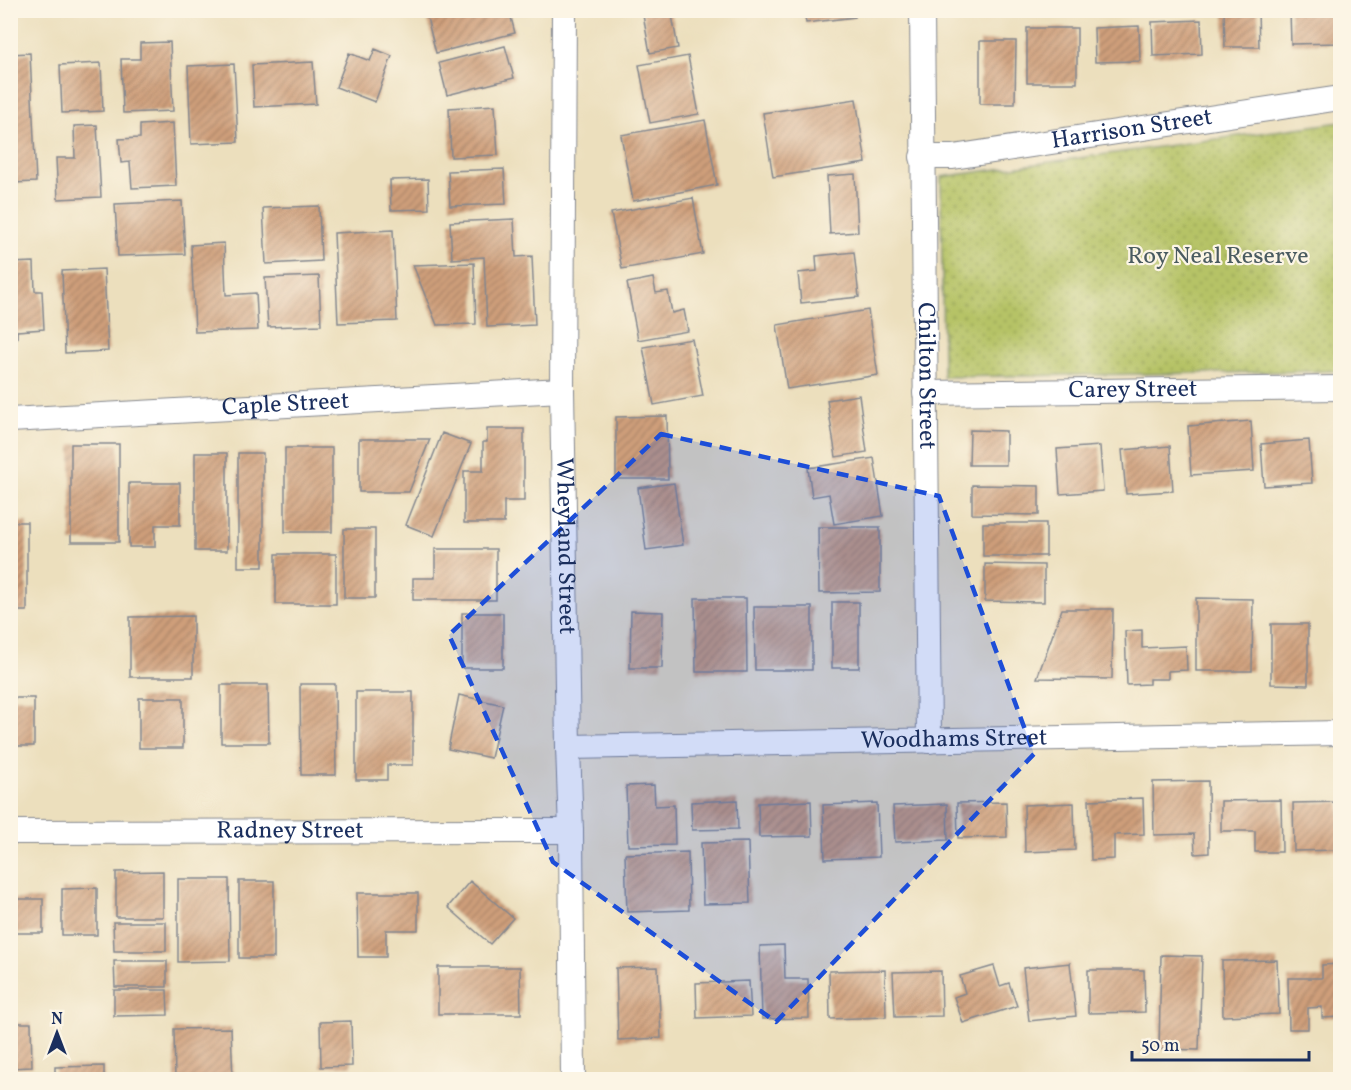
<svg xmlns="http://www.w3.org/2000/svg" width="1351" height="1090" font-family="Vollkorn,serif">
	<defs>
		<pattern id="park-dots" width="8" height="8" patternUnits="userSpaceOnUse" patternTransform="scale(1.5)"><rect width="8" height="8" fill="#b6c366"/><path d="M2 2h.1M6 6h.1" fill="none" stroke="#939f57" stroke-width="1.8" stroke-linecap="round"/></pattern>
		<pattern id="building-hatch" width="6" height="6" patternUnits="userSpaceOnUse" patternTransform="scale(1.5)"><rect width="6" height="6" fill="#cf9f7a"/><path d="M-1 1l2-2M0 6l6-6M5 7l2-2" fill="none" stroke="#a78267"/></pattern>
	</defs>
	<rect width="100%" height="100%" fill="#fcf5e5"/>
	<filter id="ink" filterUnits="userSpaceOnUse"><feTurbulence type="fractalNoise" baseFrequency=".0167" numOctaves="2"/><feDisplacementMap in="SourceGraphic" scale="12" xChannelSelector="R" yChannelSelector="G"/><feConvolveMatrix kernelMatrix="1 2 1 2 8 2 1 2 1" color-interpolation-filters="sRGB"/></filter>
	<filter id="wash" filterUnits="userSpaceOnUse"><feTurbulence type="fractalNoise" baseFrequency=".008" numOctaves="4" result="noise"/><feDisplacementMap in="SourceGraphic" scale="24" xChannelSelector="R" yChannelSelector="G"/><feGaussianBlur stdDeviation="1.35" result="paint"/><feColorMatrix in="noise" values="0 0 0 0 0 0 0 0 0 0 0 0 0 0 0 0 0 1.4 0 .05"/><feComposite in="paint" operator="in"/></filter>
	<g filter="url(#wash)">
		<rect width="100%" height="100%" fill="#ecdfbd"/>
		<path fill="url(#park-dots)" stroke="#687962" stroke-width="1.5" d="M1340 122V371L943 377 941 177Z"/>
		<g id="blocks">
			<path fill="url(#building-hatch)" d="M425 10H509L515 33 436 53Z
				M642 10H671L678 48 650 53Z
				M804 10H854L855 17 806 23Z
				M1224 10H1258L1259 47H1225Z
				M1290 10H1339L1340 43 1291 44Z
				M1201 20 1202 54 1153 56 1152 22Z
				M1139 26 1140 61 1095 62 1094 28Z
				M1027 28H1077V83H1027Z
				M980 41H1016L1015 104H980Z
				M170 42 173 111 123 113 121 59H140V43Z
				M505 46 514 78 447 95 439 63Z
				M375 49 392 56 375 102 336 87 349 53 370 61Z
				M30 53 36 182 11 183 10 54Z
				M688 56 699 114 650 123 639 65Z
				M313 62 316 104 254 107 252 65Z
				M101 63 103 111 62 113 60 65Z
				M234 64 238 142 191 144 188 66Z
				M856 99 866 163 773 177 763 113Z
				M495 105 498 155 451 157 449 108Z
				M705 120 717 185 633 201 621 135Z
				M173 123 176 186 132 188 130 162 121 163 119 139 140 138V125Z
				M97 125 101 197 58 199 56 158H75L74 126Z
				M504 169 506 204 450 206 448 171Z
				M855 174 858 232 830 234 827 176Z
				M428 179 429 209 391 210 390 180Z
				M693 198 703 254 622 269 611 213Z
				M182 201 185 254 118 256 115 204Z
				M319 206 321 261 266 264 263 208Z
				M514 219 516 257 532 256 535 325 487 327 484 257 452 259 450 222Z
				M393 230 397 321 338 323 334 233Z
				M224 243 226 295 256 293 258 330 195 332 191 245Z
				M854 252 859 297 801 303 798 273 817 271 816 256Z
				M34 262 35 291H42L44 329 17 331V338H10V263Z
				M474 263 476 324 437 325 413 265Z
				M104 269 108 351 65 353 62 271Z
				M319 276 321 325 268 327 265 278Z
				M653 278 656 293 668 291 672 313 684 310 688 331 638 340 627 283Z
				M868 310 878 375 787 389 777 325Z
				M692 339 703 396 654 405 643 347Z
				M859 395 867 452 836 457 827 400Z
				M667 416 668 479H616V417Z
				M1251 421 1254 471 1191 475 1188 426Z
				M487 429H524V501H504V523H464V471H483V442H487Z
				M970 430 1006 431V465H969Z
				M442 433 471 444 434 536 406 525Z
				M359 439H430L409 492H359Z
				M1309 440 1312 483 1264 486 1261 444Z
				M71 444H119V542H71Z
				M1100 446 1103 491 1060 494 1057 449Z
				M1170 446 1173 491 1126 494 1122 450Z
				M285 448H332V532H285Z
				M195 453H227V551H195Z
				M238 453H263V567H238Z
				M874 458 883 516 834 524 829 494 812 497 808 468Z
				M129 483H180V525H155V547H129Z
				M674 483 683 545 646 550 638 488Z
				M972 485 1039 486V515L972 514Z
				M10 522H27V611H10Z
				M983 523H1046V556H983Z
				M818 527H880V592L819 593Z
				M344 529H375V598H344Z
				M435 549H496V600H413V578H435Z
				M276 554H336V604H276Z
				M985 564 1044 565V602L985 601Z
				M695 598H746L747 672H696Z
				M1196 598 1253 599 1252 671H1196Z
				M832 602H859V668H832Z
				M754 607H812V670H755Z
				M1062 609H1113L1112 679 1037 678Z
				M631 611 663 612 662 668H630Z
				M462 613H503V668H462Z
				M193 616V677H130V617Z
				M1271 624H1308V685L1271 684Z
				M1142 630V648L1186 646 1187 670 1168 671V679H1149V684L1127 685 1125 631Z
				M300 684H335L336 775H301Z
				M221 685H268L269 743H221Z
				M356 692H413V765H387V780H356Z
				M459 695 503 705 491 758 448 749Z
				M10 698H34V746H10Z
				M139 698H183V748H139Z
				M1208 781 1209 853 1195 854 1194 834 1154 835 1153 782Z
				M654 785 655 806 674 805 675 845 628 846 626 786Z
				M1143 798 1144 834 1114 835V859L1091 860 1089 800Z
				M737 800 738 829 692 830 691 802Z
				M1281 800 1282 852H1255V831H1221V801Z
				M811 801 812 836 759 837 758 803Z
				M1006 802 1007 837 958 838 957 803Z
				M1340 802V850L1294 851 1293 803Z
				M877 803 879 857 825 859 823 805Z
				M1074 803 1075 850 1025 852 1024 805Z
				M947 804 948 840 895 842 893 806Z
				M748 842 750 903 703 904 701 843Z
				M688 852 689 910 627 912 625 854Z
				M163 871V917H116V872Z
				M178 879H229L230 961 178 962Z
				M239 881H274V958H239Z
				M470 881 513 918 490 944 448 907Z
				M97 888V935H62V889Z
				M357 893H418V930H386V957H358Z
				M10 899H43V933H10Z
				M113 922H166V951H114Z
				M784 945 785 979H808L809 1018 762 1019 760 946Z
				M1161 955 1202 956 1199 1050 1159 1049Z
				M1277 960 1279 1014 1223 1016 1222 961Z
				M114 961H167V987H115Z
				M1070 963 1076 1016 1029 1021 1023 968Z
				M1340 964V1017L1322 1018V1007L1308 1008V1029H1289L1288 978H1322V965Z
				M994 966 1000 986 1009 983 1017 1006 963 1023 954 997 965 993 960 976Z
				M438 967H520L521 1014H438Z
				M658 967 661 1038 618 1040 616 968Z
				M885 970 886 1017 830 1019 829 971Z
				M1088 970H1144L1145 1012 1088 1013Z
				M941 971 942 1016 895 1017 893 972Z
				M749 981 751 1016 697 1018 696 983Z
				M114 990H167L168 1015 114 1016Z
				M351 1021 352 1066 321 1067 320 1022Z
				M10 1023H31L32 1067 10 1068Z
				M231 1028 233 1080H175L174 1029Z
				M104 1066V1080H55V1067Z
				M32 1073V1080H10V1074Z"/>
		</g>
	</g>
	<g filter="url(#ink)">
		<use href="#blocks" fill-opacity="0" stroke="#84878e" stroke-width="1.5"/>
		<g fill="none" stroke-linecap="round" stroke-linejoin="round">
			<g stroke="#84878e" stroke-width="26">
				<g id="minor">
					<path id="s1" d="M564 10 562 390 568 747 571 831 573 1080"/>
					<path id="s2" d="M922 10 929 741"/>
					<path id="s3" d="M922 157H953L1340 98"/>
					<path id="s4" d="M925 393 1340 388"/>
					<path id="s5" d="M10 420 562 390"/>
					<path id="s6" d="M568 747 1340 733"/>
					<path id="s7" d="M10 832 571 831"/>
				</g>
			</g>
			<use href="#minor" stroke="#fff" stroke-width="24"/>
		</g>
	</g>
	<path fill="#1d4ed8" fill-opacity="0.2" stroke="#1d4ed8" stroke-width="4.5" stroke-dasharray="12 8" stroke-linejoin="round" d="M661 434 939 496 1034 754 776 1022 553 862 449 635Z"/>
	<g text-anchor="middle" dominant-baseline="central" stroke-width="4.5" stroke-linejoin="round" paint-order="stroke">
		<g font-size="24" fill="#1b2f5e" stroke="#fcf5e5">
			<text stroke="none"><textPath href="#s3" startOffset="212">Harrison Street</textPath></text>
			<text stroke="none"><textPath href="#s2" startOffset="366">Chilton Street</textPath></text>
			<text stroke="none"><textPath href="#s4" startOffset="208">Carey Street</textPath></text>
			<text stroke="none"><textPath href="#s5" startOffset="276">Caple Street</textPath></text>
			<text stroke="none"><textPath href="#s1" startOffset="536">Wheyland Street</textPath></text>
			<text stroke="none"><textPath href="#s6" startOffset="386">Woodhams Street</textPath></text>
			<text stroke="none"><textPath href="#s7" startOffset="280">Radney Street</textPath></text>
		</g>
		<g font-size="24" fill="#4a5b60" stroke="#fcf5e5">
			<text x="1218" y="257">Roy Neal Reserve</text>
		</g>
	</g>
	<rect width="1351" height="1090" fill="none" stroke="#fcf5e5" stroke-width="36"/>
	<g transform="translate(57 1033)" stroke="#fcf5e5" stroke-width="4.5" paint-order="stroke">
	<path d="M0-4.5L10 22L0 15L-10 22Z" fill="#1b2f5e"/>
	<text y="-9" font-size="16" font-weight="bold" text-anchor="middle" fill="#1b2f5e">N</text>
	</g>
	<path d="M1132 1051v9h177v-9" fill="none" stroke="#1b2f5e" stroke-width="3"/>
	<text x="1141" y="1051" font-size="18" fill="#1b2f5e" stroke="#fcf5e5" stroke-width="4.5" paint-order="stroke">50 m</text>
</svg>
